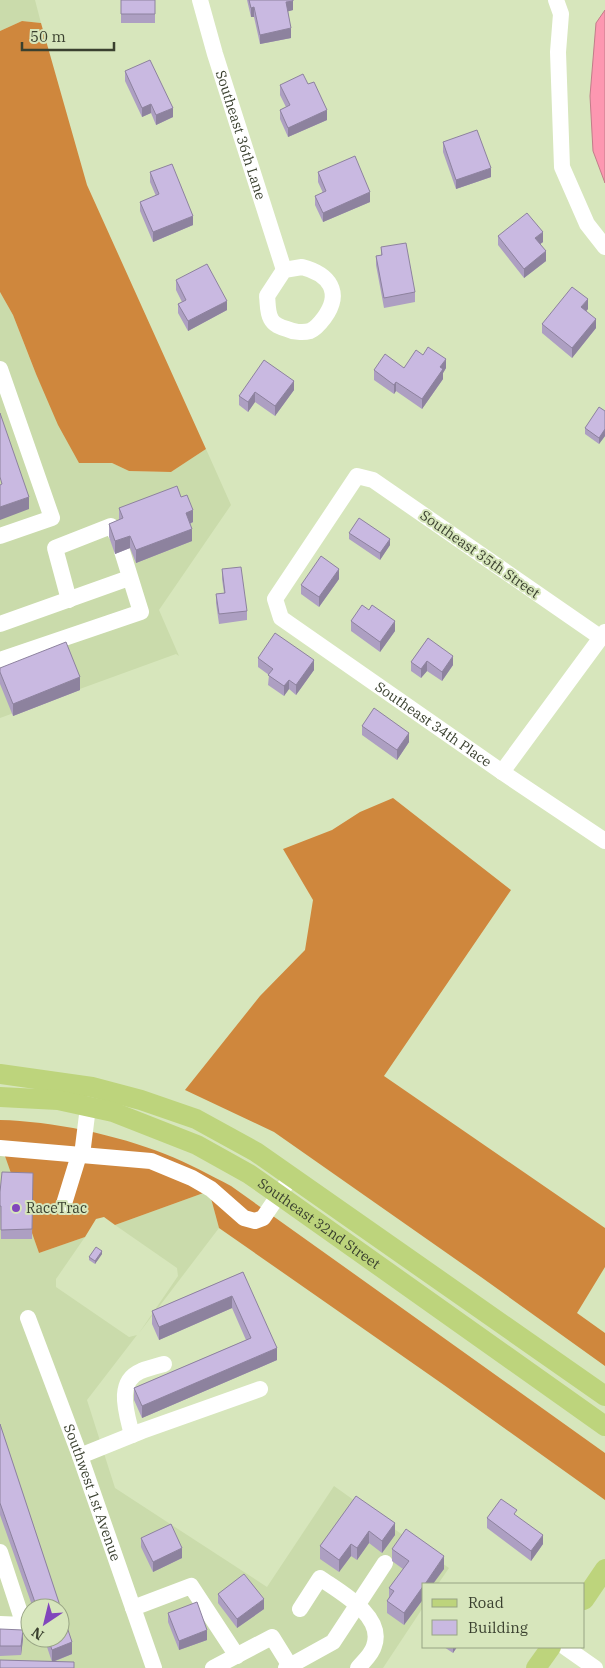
<svg xmlns="http://www.w3.org/2000/svg" width="605" height="1668" font-family="'IBM Plex Serif',serif">
	<rect width="100%" height="100%" fill="#d7e6bc"/>
	<path fill="#cadbab" fill-rule="evenodd" d="M0 0H35L41 23 22 21 0 31Z
		M0 292 13 315 36 374 79 462 112 463 129 471 171 472 206 449 231 505 159 610 179 656 176 654 0 718Z
		M0 1142 39 1253 85 1237 56 1279V1287L129 1337 137 1335 87 1400 115 1488 267 1587 334 1486 449 1568 438 1584H424V1606L383 1668H0ZM30 1608H60V1638H30Z
		M209 1191 219 1228 139 1333 178 1276 177 1268 115 1225Z"/>
	<path fill="#cf873d" d="M22 21 41 23 87 185 206 449 171 472 129 471 112 463H79L58 425 36 374 13 315 0 292V31Z
		M393 798 511 890 384 1076 605 1228V1267L577 1313 605 1333V1366L481 1277 274 1132 185 1090 260 996 305 950 313 900 283 849 332 830 360 812Z
		M0 1120C51 1121 118 1135 165 1154 188 1163 210 1175 231 1186L605 1453V1500L444 1385 219 1228 209 1191 115 1225 104 1217 96 1219 85 1237 39 1253 0 1142Z"/>
	<path fill="#fd97b1" stroke="#c27d8a" d="M605 10V183L593 151 590 96 596 23Z"/>
	<g fill="none" stroke-linecap="round" stroke-linejoin="round">
		<g stroke="#fff" stroke-width="16">
			<path id="s1" d="M200 0 215 54 284 270"/>
			<path d="M556 0 561 14 558 52 562 167 587 224 605 247"/>
			<path d="M302 267C329 274 343 292 324 318 321 322 315 329 310 331 303 333 293 332 287 329 280 327 274 325 271 319 267 312 268 303 267 296L284 270Z"/>
			<path d="M0 369 52 518 0 536"/>
			<path d="M69 600 55 548 111 526 116 534"/>
			<path d="M0 624 129 578"/>
			<path id="s2" d="M600 637 373 480 357 476 275 599 281 618 502 772 605 841"/>
			<path d="M0 660 141 612 122 551"/>
			<path d="M502 772 605 632"/>
			<path d="M0 1148 151 1161 192 1178 211 1189 244 1218 255 1221 263 1218 291 1177"/>
			<path d="M82 1155 88 1107"/>
			<path d="M63 1207 79 1155"/>
			<path id="s3" d="M28 1318 80 1456 154 1668"/>
			<path d="M132 1435C127 1414 115 1382 141 1371 149 1368 157 1366 164 1364"/>
			<path d="M80 1456 142 1431 260 1389"/>
			<path d="M0 1552 24 1625 0 1624"/>
			<path d="M133 1608 191 1586 237 1656"/>
			<path d="M300 1609 320 1578C340 1592 385 1616 374 1646 372 1654 364 1661 358 1668"/>
			<path d="M565 1647 595 1668"/>
			<path d="M213 1668 272 1637 290 1666"/>
			<path d="M286 1668 333 1642 385 1563"/>
		</g>
		<g stroke="#bdd47c" stroke-width="20">
			<path d="M0 1074 92 1087 141 1100 196 1119 256 1152 605 1396"/>
			<path id="s4" d="M0 1097 58 1100 113 1112 197 1145 249 1174 279 1195 605 1426"/>
			<path d="M584 1600 605 1569"/>
			<path d="M536 1668 551 1647"/>
		</g>
	</g>
	<path fill="#ad9fc2" d="M121 0H155V23H121Z
		M247 0H293V10L288 11 291 38 260 44 254 17H251Z
		M125 71 173 117 156 125 151 113 142 117 125 81Z
		M308 84 327 120 288 137 280 119V110L286 107 280 95V85Z
		M443 142 491 177 456 189 443 152Z
		M150 172 193 225 153 242 140 211V202L156 196 150 182Z
		M318 172 370 202 323 222 315 205V196L323 193 318 182Z
		M498 236 543 242 540 244 546 261 524 278 498 245Z
		M381 247 415 292V302L384 308 376 265V256L381 255Z
		M176 280 227 310 188 331 178 313V304L182 302 176 290Z
		M588 309 586 311 596 328 572 358 542 333V324Z
		M423 355 446 368 443 373V379L422 409 396 391 394 394 374 380V370L404 368Z
		M294 381V390L275 416 255 402 248 412 239 405V396Z
		M605 411V436L599 444 585 434V428Z
		M181 497 193 522 190 524 192 541 136 563 130 548 115 554 109 537V524L119 520V508Z
		M349 533 390 545 380 560 349 539Z
		M222 569 247 611V620L219 624 216 603V594L224 593 222 579Z
		M339 579 319 607 301 594V585Z
		M351 621 395 631 380 652 351 631Z
		M428 638 453 665 442 681 427 671 421 678 411 671V662Z
		M258 658 314 670 296 695 289 689 284 696 268 685 269 675 258 667Z
		M0 668 80 690 13 716 0 684Z
		M362 726 409 742 397 760 362 735Z
		M33 1173 32 1239H1L0 1192Z
		M102 1254 95 1264 89 1260V1257Z
		M243 1272 277 1360 142 1418 134 1400V1388L246 1340 232 1308 159 1340 152 1324V1311Z
		M0 1424 72 1642V1654L53 1662H74V1668H0V1660L52 1662 44 1638H60V1608H33L0 1515Z
		M356 1496 395 1535 382 1553 369 1543 357 1560 351 1556 339 1572 320 1559V1546Z
		M487 1518 543 1544 531 1561 487 1528Z
		M141 1538 182 1558 153 1572 141 1547Z
		M392 1549 444 1569 424 1584V1598L404 1625 387 1613V1601L389 1597V1588L403 1569 392 1561Z
		M218 1594 264 1609 237 1628 218 1603Z
		M168 1613 207 1640 179 1650 168 1622Z
		M0 1629 23 1639 21 1655 0 1656Z
		M444 1647H457L453 1653Z"/>
	<path fill="#8d829e" d="M293 1V10L286 12V2Z
		M254 7V17H251V8Z
		M291 28V38L260 44V35Z
		M151 104V113L142 117V108Z
		M173 108V117L156 125V115Z
		M327 110V120L288 137V128Z
		M491 168V177L456 189V180Z
		M370 192V202L323 222V213Z
		M193 216V225L153 242V232Z
		M543 232V242L535 248V238Z
		M546 251V261L524 278V269Z
		M588 299V309L581 317V307Z
		M227 301V310L188 331V321Z
		M596 319V328L572 358V348Z
		M446 359V368L443 373V379L422 409V399L440 367Z
		M294 381V390L275 416V406Z
		M396 382V391L394 394V385Z
		M255 392V402L248 412V402Z
		M605 429V436L599 444V438Z
		M29 497V509L0 520V507Z
		M193 510V522L186 525V513Z
		M192 529V541L136 563V550Z
		M130 536V548L115 554V541Z
		M390 539V545L380 560V553Z
		M339 569V579L319 607V597Z
		M395 621V631L380 652V642Z
		M453 656V665L442 681V672Z
		M314 660V670L296 695V685Z
		M427 661V671L421 678V669Z
		M80 677V690L13 716V704Z
		M289 680V689L284 696V686Z
		M409 733V742L397 760V750Z
		M102 1251V1254L95 1264V1261Z
		M232 1296V1308L159 1340V1327Z
		M277 1348V1360L142 1418V1406Z
		M395 1523V1535L382 1553V1541Z
		M369 1531V1543L357 1560V1548Z
		M543 1535V1544L531 1561V1551Z
		M351 1544V1556L339 1572V1560Z
		M182 1548V1558L153 1572V1562Z
		M444 1556V1569L433 1584H425Z
		M424 1585V1598L404 1625V1613Z
		M264 1599V1609L237 1628V1619Z
		M23 1630V1639L21 1655V1646Z
		M207 1630V1640L179 1650V1641Z
		M72 1642V1654L52 1662V1650Z
		M453 1647H457L453 1653Z"/>
	<path fill="#c9b9e1" stroke="#8d829e" d="M121 0H155V14H121Z
		M249 0H293V1L286 2 291 28 260 35 254 7 251 8Z
		M150 60 173 108 156 115 151 104 142 108 125 71Z
		M303 74 308 84 314 82 327 110 288 128 280 110 290 105 280 85Z
		M477 130 491 168 456 180 443 142Z
		M355 156 370 192 323 213 315 196 326 191 318 172Z
		M172 164 193 216 153 232 140 202 159 194 150 172Z
		M527 213 543 232 535 238 546 251 524 269 498 236Z
		M406 243 415 292 384 298 376 256 382 255 381 247Z
		M207 264 227 301 188 321 178 304 186 300 176 280Z
		M572 287 588 299 581 307 596 319 572 348 542 324Z
		M428 347 446 359 440 367 443 369 422 399 396 382 394 385 374 370 385 354 404 368 416 350 423 355Z
		M264 360 294 381 275 406 255 392 248 402 239 396Z
		M599 407 605 411V429L599 438 585 428Z
		M0 413 29 497 0 507V485L2 484 0 477Z
		M177 486 181 497 187 495 193 510 186 513 192 529 136 550 130 536 115 541 109 524 123 518 119 508Z
		M359 518 390 539 380 553 349 533Z
		M321 556 339 569 319 597 301 585Z
		M241 567 247 611 219 614 216 594 225 593 222 569Z
		M362 605 369 610 372 605 395 621 380 642 351 621Z
		M275 633 314 660 296 685 289 680 284 686 268 675 273 669 258 658Z
		M428 638 453 656 442 672 427 661 421 669 411 662Z
		M66 642 80 677 13 704 0 672V668Z
		M374 708 409 733 397 750 362 726Z
		M2 1172 33 1173 32 1229 1 1230V1206H0V1192Z
		M96 1247 102 1251 95 1261 89 1257Z
		M243 1272 277 1348 142 1406 134 1388 251 1338 232 1296 159 1327 152 1311Z
		M0 1424 72 1642 52 1650 48 1638H60V1608H37L0 1503Z
		M356 1496 395 1523 382 1541 369 1531 357 1548 351 1544 339 1560 320 1546Z
		M501 1499 517 1510 514 1514 543 1535 531 1551 487 1518Z
		M171 1524 182 1548 153 1562 141 1538Z
		M406 1529 444 1556 425 1584H424V1585L404 1613 387 1601 394 1591 389 1588 409 1561 392 1549Z
		M244 1574 264 1599 237 1619 218 1594Z
		M197 1602 207 1630 179 1641 168 1613Z
		M0 1629 23 1630 21 1646H0Z
		M0 1660 74 1662V1668H0Z"/>
	<circle fill="#8146bc" stroke="#d7e6bc" stroke-width="2" cx="16" cy="1208" r="5"/>
	<g text-anchor="middle" dominant-baseline="central" stroke-width="4" stroke-linejoin="round" paint-order="stroke">
		<g font-size="14" fill="#3a402f" stroke="#d7e6bc">
			<text stroke="none"><textPath href="#s1" startOffset="141">Southeast 36th Lane</textPath></text>
			<text transform="translate(480 554) rotate(35)">Southeast 35th Street</text>
			<text stroke="none"><textPath href="#s2" startOffset="646">Southeast 34th Place</textPath></text>
			<text stroke="none"><textPath href="#s4" startOffset="350">Southeast 32nd Street</textPath></text>
			<text stroke="none"><textPath href="#s3" startOffset="186">Southwest 1st Avenue</textPath></text>
		</g>
		<g font-size="14" fill="#3a402f" stroke="#d7e6bc" text-anchor="start">
			<text x="26" y="1208">RaceTrac</text>
		</g>
	</g>
	<rect x="422" y="1583" width="162" height="65" fill="#d7e6bc" stroke="#98a484"/>
	<rect x="432" y="1599" width="25" height="8" fill="#bdd47c" stroke="#98a484"/>
	<text x="468" y="1608" font-size="15" fill="#3a402f">Road</text>
	<rect x="432" y="1620" width="25" height="15" fill="#c9b9e1" stroke="#98a484"/>
	<text x="468" y="1633" font-size="15" fill="#3a402f">Building</text>
	<g transform="translate(45 1623) rotate(215)"><circle r="24" fill="#d7e6bc" stroke="#98a484"/>
	<path d="M0-4L9 19L0 12L-9 19Z" fill="#8146bc"/>
	<text y="-8" font-size="14" font-weight="bold" text-anchor="middle" fill="#3a402f">N</text>
	</g>
	<path d="M22 42v8h92v-8" fill="none" stroke="#3a402f" stroke-width="2.5"/>
	<text x="30" y="42" font-size="15" fill="#3a402f" stroke="#d7e6bc" stroke-width="4" paint-order="stroke">50 m</text>
</svg>
